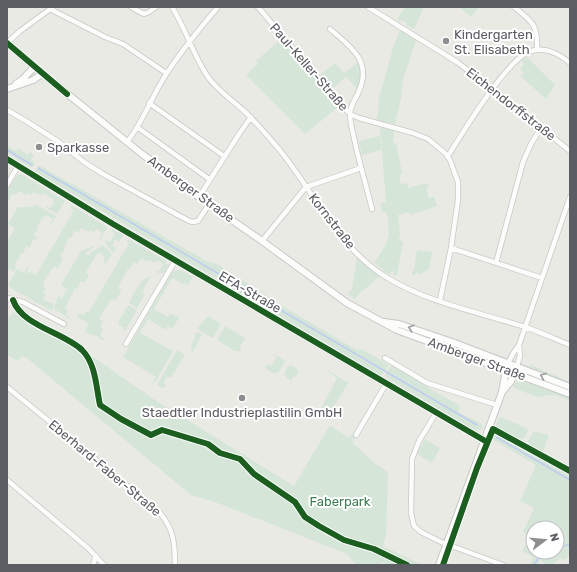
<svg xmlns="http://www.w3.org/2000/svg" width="577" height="572" font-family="Rubik,sans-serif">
	<rect width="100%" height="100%" fill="#eaeae5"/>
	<path fill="#d5e5d7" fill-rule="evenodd" d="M405 7H424L414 29 406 25 407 23 401 20 400 22 397 20Z
		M459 7H479L471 17Z
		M400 30 416 40 403 80 401 98 395 124 376 120 378 113 379 99 393 48Z
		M281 39 338 107 305 134 246 75 258 64 256 61Z
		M527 57 555 85 546 99 520 76 524 73 520 69 524 64 521 60Z
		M359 61 362 74 358 90 346 77 332 89 320 75 335 63 344 73Z
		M380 128 394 131 393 143H396L402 173 399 175 401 184 407 183 408 188 427 183 429 188 426 189 429 198 434 197 437 206 410 215 409 212 398 215 400 233 399 240 403 242 397 275H393L394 272 392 271 390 275 374 263C389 241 391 240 387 213L382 211 380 203 386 202Z
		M380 136 381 150 362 155 359 141Z
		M7 146 16 151 19 148 21 149V151L28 155 30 152 34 155 31 160 35 162 33 167H30L7 153Z
		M39 165 208 262 217 264 227 270 289 310 355 349 359 350 362 349 389 365 382 375H380L272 311 273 309 265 304 263 306 36 172V169Z
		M21 174 65 201 57 214 45 207 46 206 50 208 55 203 53 202 54 200 44 193 43 195 40 194 39 195 34 192 31 195 27 193 26 195 19 191 16 195 12 194 8 202 7 201V191L17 175Z
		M34 205H37L56 216 51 225 50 224 53 219 46 215 45 217 43 216 37 227 39 228 33 235 37 237 36 240 34 239 30 246 31 248 26 246 23 254 20 253 19 255 20 256 15 264 16 268 14 272 7 268V242L15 228 8 224 18 207H33Z
		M71 205 107 227 100 240 99 239 102 233 97 229 94 232 90 230 89 232 81 228 79 232 75 231 71 238H69L64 248 65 249 60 256 63 258 58 268 54 266 43 283 44 284 43 287 46 288 43 293 46 295 43 300 54 304 52 311 12 289 8 285 17 269 24 273 27 267 29 268 27 272 29 274 30 272 36 275 74 210 70 207Z
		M112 229 123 235 119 242 115 239 112 245 116 248 113 253 105 243 106 240 110 242 115 233 111 231Z
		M128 239 165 260 168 266 164 273H157V271H159L163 264 157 260 155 263 149 260 148 262 141 258 137 264 134 262 130 269H128L118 288 122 290 115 301 111 299 99 319 103 322 100 327 103 329 100 336 106 339 101 340 99 337 85 332 88 323 77 317 79 313 84 315 86 311 89 312 129 243 127 242Z
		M97 245 87 252 86 254 89 256 90 253 103 245 112 254 106 264 103 262 105 257 100 252 98 254H97L86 272 89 275 85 283 81 281 77 289 75 288 65 308 68 310 66 315 70 317V319L54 309 58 296 62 299 66 292 62 288 67 291 68 289 61 285 81 251 88 248Z
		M417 250 432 252 429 269 421 274 416 273 415 275H412V271L414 270Z
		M357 256 380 276 359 294 355 299 347 294 352 289Z
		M177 270H181L193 277 188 285 184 283 183 284 172 278 154 309 168 317 170 313 179 318 172 329 168 326 166 330 148 319 140 333 173 351 156 381 152 384 156 377 123 357 172 272Z
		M151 276 142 292 145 294 137 308 129 303C134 294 139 279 151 276Z
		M128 305 137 310 125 331 123 330 124 328 119 325 118 323Z
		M19 309 64 337 158 402 294 486 330 425 349 438 352 434 357 438 353 439V443L373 462 388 472 386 535 383 546 422 565H391L381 562V565H356L347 554 215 502 191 495 28 359 22 356 18 361 7 355V317L9 318 13 312 16 314Z
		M208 316 221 324 213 338 197 329Z
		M225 326 245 338 240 347 241 349 240 351H235L217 340Z
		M400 326 464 348 470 352 454 348 400 328Z
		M196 332 202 334 192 353 191 348Z
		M177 350 184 354V356L171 378 167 376 163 383 166 385 165 387 162 388 157 385Z
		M274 354 283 359 285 361 279 372C274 375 268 371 265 367L267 364 271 366 277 357 273 355Z
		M529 364 570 382V384L530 367Z
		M290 365 295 367 298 371 296 377 294 376 291 381 286 377 284 374 287 367Z
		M391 365 429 385V388L460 406 458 412 482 424 483 428 480 430H475L386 377 385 375Z
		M320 366 347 382 350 380 328 417 319 412 337 378Z
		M522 381H527L570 397V401L559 396 549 395 539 397 535 396 514 388 513 385 517 382Z
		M501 417 526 428 528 431 524 438 520 440 497 427 496 425 499 418Z
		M534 431 549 435 543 452 529 445 528 441Z
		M494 432 570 473V553L565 560 560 558 552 565H548L540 560 537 565H530L533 557 522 551 530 538 523 532 534 508 520 501 536 465 490 438 492 433ZM533 528H557V552H533Z
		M425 439 440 448 432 463 417 454Z"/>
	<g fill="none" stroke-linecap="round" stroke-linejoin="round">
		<path stroke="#becdf0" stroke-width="1.5" d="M7 150 32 165
			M38 168 477 425
			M496 437 570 480
			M557 549 570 544
			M534 565 539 557 548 552"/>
		<g stroke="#c7c7c5" stroke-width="6">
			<path id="street" d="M131 7 144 14 149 12 156 7
				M172 7C186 29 193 55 208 77 217 90 231 99 243 110 256 122 267 135 278 148 313 190 337 247 386 277 428 303 478 312 525 327 540 332 555 339 570 345
				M258 7 339 103 350 114 359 118 413 133 428 139 445 153 450 160 458 182V200L451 248 440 300
				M368 7 457 62 504 98 570 151
				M514 7C533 22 538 25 537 50
				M50 9 105 37 123 44 166 73
				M330 29C351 47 372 61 359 91 356 99 350 105 350 114 350 125 354 136 356 147 361 168 367 189 372 209
				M7 43 20 31 53 7
				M149 103 224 156
				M7 110 26 121 59 142 84 162 103 174 189 221 193 222 198 221 209 204
				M137 127 209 179
				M127 142C144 121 152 95 167 73 182 50 200 28 218 7
				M448 156C462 134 508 57 531 51 546 47 558 53 570 63
				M7 185 18 166
				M199 197 239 134 251 117
				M262 241 306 187 361 168
				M451 248 542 278
				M496 263 523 162 531 144 541 128
				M7 298 23 302 64 324
				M126 344 175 261
				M385 358 427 383 497 405
				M508 363 514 352 519 345 570 197
				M517 366 520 356 519 345
				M7 387 87 452 160 513C174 529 175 545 175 565
				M436 413 419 441 412 459 411 513 414 526 421 532 441 542 503 565
				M489 427 570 471
				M356 435 386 384
				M7 480 88 548 104 565
				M93 565 96 556"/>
		</g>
		<g stroke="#c7c8c7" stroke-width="8">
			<path id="secondary" d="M7 43 49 79 142 154 199 197 262 241 347 303 397 330 570 394
				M16 84 23 79 34 67
				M7 89 33 80 42 74
				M7 159 113 224 484 440
				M384 322 399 324 452 342 570 387
				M502 392 511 381 515 369
				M439 565 502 392 504 381 508 363"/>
		</g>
		<use href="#street" stroke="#fcfcfb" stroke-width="4.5"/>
		<use href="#secondary" stroke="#fcfcfb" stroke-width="6"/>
		<g stroke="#fff" stroke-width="8">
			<path id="cycleway" d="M7 43 67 94
				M7 159 113 224 487 442
				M13 300C22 326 63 332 82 350 96 364 96 387 100 405L121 419 151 435 162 430 208 444 220 453 240 459 254 474 295 502 305 517 319 526 344 540 374 549 407 565
				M443 565 477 468 493 429 570 471"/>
		</g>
		<use href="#cycleway" stroke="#1b5e20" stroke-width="6"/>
	</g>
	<defs><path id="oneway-chevron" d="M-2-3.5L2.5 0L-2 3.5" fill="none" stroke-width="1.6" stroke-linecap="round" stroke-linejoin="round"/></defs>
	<g stroke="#9c9d9f">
		<use href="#oneway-chevron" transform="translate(411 328) rotate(-161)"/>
		<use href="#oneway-chevron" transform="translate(543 376) rotate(-159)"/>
	</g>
	<g fill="#8e8e90" stroke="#fff" stroke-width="1.5">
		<circle cx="446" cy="41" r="4"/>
		<circle cx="39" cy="147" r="4"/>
		<circle cx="242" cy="398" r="4"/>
	</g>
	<g text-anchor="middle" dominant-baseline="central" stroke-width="4" stroke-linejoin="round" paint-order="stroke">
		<g font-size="13" fill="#5c5d62" stroke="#fff" text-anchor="start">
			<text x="454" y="34">Kindergarten<tspan x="454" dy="15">St. Elisabeth</tspan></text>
			<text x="47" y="147">Sparkasse</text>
			<text x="242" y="412" text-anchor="middle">Staedtler Industrieplastilin GmbH</text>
		</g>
		<g font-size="13" fill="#5c5d62" stroke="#fff">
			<text transform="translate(309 67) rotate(49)">Paul-Keller-Straße</text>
			<text transform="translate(511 104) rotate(38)">Eichendorffstraße</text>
			<text transform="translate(191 189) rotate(36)">Amberger Straße</text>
			<text transform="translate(332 221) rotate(52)">Kornstraße</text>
			<text transform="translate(250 292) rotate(30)">EFA-Straße</text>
			<text transform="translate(477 359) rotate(20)">Amberger Straße</text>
			<text transform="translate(105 468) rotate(40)">Eberhard-Faber-Straße</text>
		</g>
		<g font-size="13" fill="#3f7e52" stroke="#fff">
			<text x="340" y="501">Faberpark</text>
		</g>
	</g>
	<rect width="577" height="572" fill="none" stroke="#5c5d62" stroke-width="16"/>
	<g transform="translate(545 540) rotate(74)"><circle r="19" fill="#ffffff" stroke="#bebec0"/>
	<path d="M0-3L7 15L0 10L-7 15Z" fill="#8e8e90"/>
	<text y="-6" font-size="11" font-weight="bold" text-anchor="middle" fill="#5c5d62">N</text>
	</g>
</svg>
